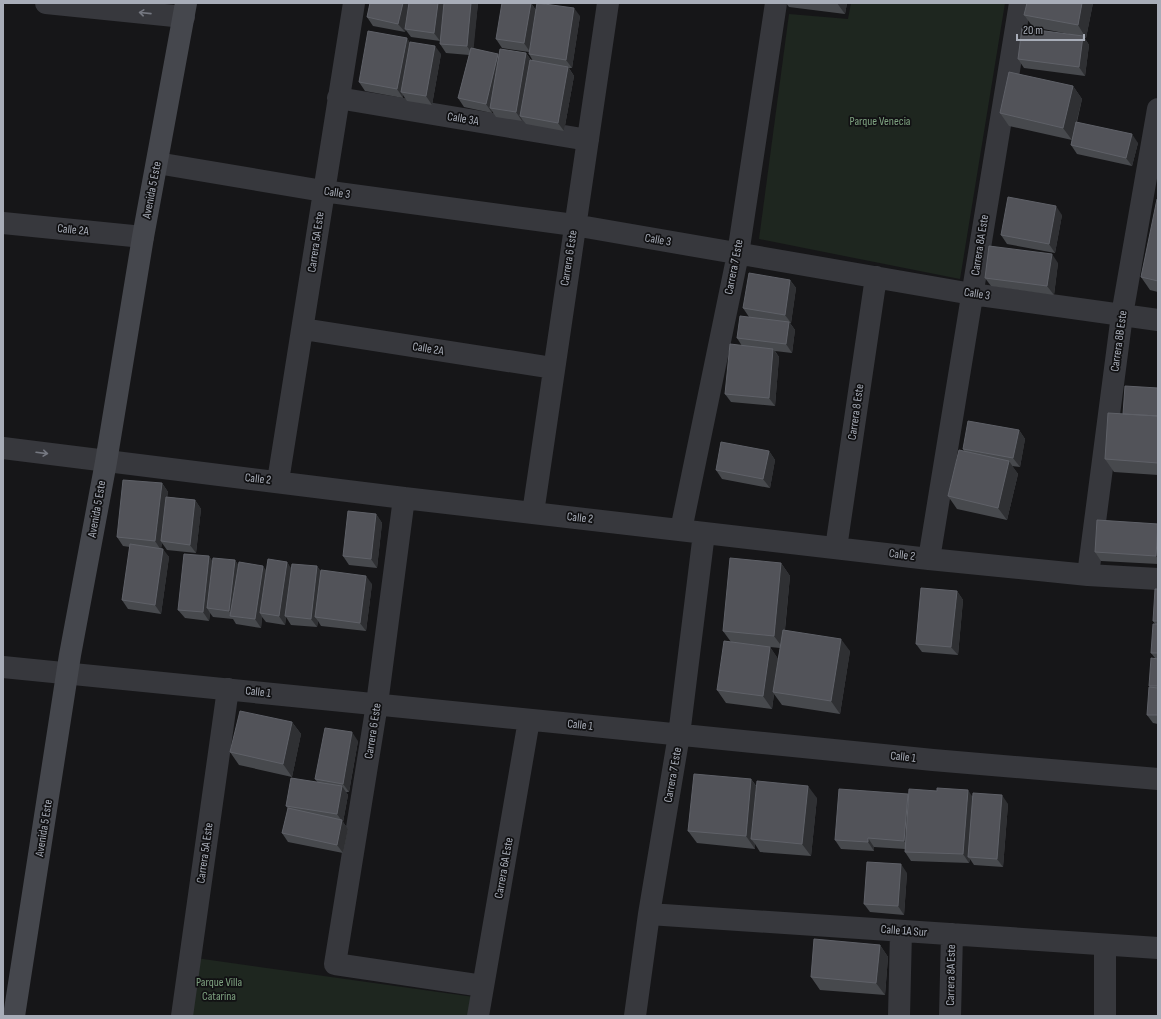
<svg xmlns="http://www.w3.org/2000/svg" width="1161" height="1019" font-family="'Sofia Sans Condensed',sans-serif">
	<rect width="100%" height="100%" fill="#161618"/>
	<path fill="#1e261f" d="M851 3H1005L960 279 759 239 789 14 848 19Z
		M196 958 474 997 471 1016H187Z"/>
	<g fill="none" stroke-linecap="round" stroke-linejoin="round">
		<path stroke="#37383d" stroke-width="22" d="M46 3 184 17
			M338 98 588 140
			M157 163 323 191 574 225 972 294 1158 320
			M3 223 143 237
			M303 329 553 368
			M3 448 404 498 929 559 1088 575 1158 579
			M278 481 354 3
			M404 498 377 704 335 964 483 986
			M533 513 608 3
			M681 530 738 254 776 3
			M836 548 876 277
			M929 559 1020 3
			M1088 575 1122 315 1158 109
			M3 667 933 760 1158 779
			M649 914 1158 948
			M182 1016 228 689
			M478 1016 529 720
			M635 1016 649 914 679 735 704 533
			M899 1016 901 931
			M950 1016 952 934
			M1105 1016V945"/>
		<path stroke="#45474d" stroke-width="22" d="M14 1016 70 655 106 462 143 237 186 3"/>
	</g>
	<path fill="#47494d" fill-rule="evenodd" d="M370 3H478L473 48 499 56 526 53 531 60 533 61 529 54V52L502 48 496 39 531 3 536 10 580 16 572 68H569L574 76 564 131 526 124 522 119V121L496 117 492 111V113L464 107 458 98 469 55 446 53 440 44 442 25 440 41 411 37 405 29 406 28 405 32 373 26 367 17Z
		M786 3H847L845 14 789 7Z
		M1093 3 1086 38 1084 37 1089 45 1085 76 1024 68 1018 59 1069 34 1033 27 1024 15Z
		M410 43 441 54 432 105 407 101 403 95V98L365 91 359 82Z
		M1073 86 1082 99 1077 122 1138 143 1132 166 1077 154 1071 145 1072 140 1009 126 1000 113Z
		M1158 199V292L1150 290 1141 277Z
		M1062 215 1055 253 1007 244 1001 235Z
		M1058 263 1054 295 991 286 985 278Z
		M790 280 796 288 791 323H790L795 330 792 353 775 351 779 357 775 406 731 402 725 394 742 346 737 338 749 317 743 308Z
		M1158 388V475L1114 472 1105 459 1123 414Z
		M1019 430 1025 439 1020 467 1012 466 1018 474 1007 520 957 509 948 496 964 451 963 449Z
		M769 451 775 460 770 488 722 479 716 470Z
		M162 483 168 492 167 497 195 500 201 509 196 553 167 550 162 543 161 548 169 557 161 614 128 609 122 600 130 547 123 546 117 537Z
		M376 514 382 523 377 568 349 565 343 556Z
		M1158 524V564L1101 561 1095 552Z
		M209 556 212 561 235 560 238 565 266 570 287 562 291 569 317 566 321 572 372 584 366 631 321 626 318 621 317 627 291 625 286 617 285 625 266 622 262 617 261 628 236 624 233 619 213 617 210 613 209 621 185 618 178 610Z
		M781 563 790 576 785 630 850 651 840 714 782 705 774 694 772 709 726 703 717 690 731 642 723 631ZM770 647 780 648 778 659Z
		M1158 589V724L1153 723 1147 715 1150 687 1149 686 1155 658 1151 653 1155 624 1153 621Z
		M957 591 963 600 958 655 922 652 916 644Z
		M292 722 301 734 292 777 239 765 230 752Z
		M358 741 349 792H346L348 795 343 822 348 829 343 853 288 842 282 833 288 809 286 806 318 783 315 779Z
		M751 779 757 787 817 798 811 856 760 852 755 844V849L697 843 688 831Z
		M908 794 909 796H973L1008 804 1003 867 974 865 970 859 969 863 911 861 905 852V849L874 847V851L841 849 835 840Z
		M907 873 904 915 870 912 864 904Z
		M880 945 888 957 885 995 820 990 811 977Z"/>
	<path fill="#2f3033" d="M403 3H411L405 32 398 24Z
		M438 3H445L440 41 434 33Z
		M471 3H478L473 55 467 46Z
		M531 3 537 12 530 52 524 43Z
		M837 3H847L845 14Z
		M1082 3H1093L1086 38 1078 25Z
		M574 8 580 16 572 68 566 60Z
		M1083 36 1089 45 1085 76 1079 67Z
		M407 38 413 47 401 92 403 95V98L397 89Z
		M435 46 441 54 432 105 426 96Z
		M526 53 532 62 520 116 522 119V121L516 112Z
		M498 54 504 63 490 108 492 111V113L486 104Z
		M568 67 574 76 564 131 558 123Z
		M1073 86 1082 99 1072 140 1063 128Z
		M1132 134 1138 143 1132 166 1126 158Z
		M1056 206 1062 215 1055 253 1049 244Z
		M1052 254 1058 263 1054 295 1047 286Z
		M790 280 796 288 791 323 785 315Z
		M789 322 795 330 792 353 786 344Z
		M773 349 779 357 775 406 769 398Z
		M1019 430 1025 439 1020 467 1013 458Z
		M769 451 775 460 770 488 763 479Z
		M1009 461 1018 474 1007 520 998 508Z
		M162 483 168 492 162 541H161L162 543 161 550 155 541Z
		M195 500 201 509 196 553 190 545Z
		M376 514 382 523 377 568 371 559Z
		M1158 526V559L1156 556Z
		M163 549 169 557 161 614 155 605Z
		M209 556 215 565 207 608 210 613 209 621 203 612Z
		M235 560 241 569 233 616 229 611Z
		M287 562 293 571 285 616 286 617 285 625 279 616Z
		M781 563 790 576 783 648 774 636Z
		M263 566 269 574 260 613 262 617 261 628 255 619Z
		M317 566 323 575 315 617 318 621 317 627 311 619Z
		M366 576 372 584 366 631 360 623Z
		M957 591 963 600 958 655 951 647Z
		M841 639 850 651 840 714 831 701Z
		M770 647 779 660 773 692 774 694 772 709 763 696Z
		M292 722 301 734 292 777 283 764Z
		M352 732 358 741 349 792 343 784Z
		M751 779 760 792 751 839 755 844V849L746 836Z
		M342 786 348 795 343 822 348 829 343 853 337 845 342 821 337 814Z
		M808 786 817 798 811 856 802 844Z
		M968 790 974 799 968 857 970 859 969 863 963 854Z
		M908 794 914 803 910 849 904 841Z
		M1002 795 1008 804 1003 867 997 859Z
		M868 838 874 847V851L868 842Z
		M901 864 907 873 904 915 898 906Z
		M880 945 888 957 885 995 876 983Z"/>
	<path fill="#525359" stroke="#5f6168" d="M370 3H403L398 24 367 17Z
		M409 3H438L434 33 405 29Z
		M444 3H471L467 46 440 44Z
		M502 3H531L524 43 496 39Z
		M537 3 574 8 566 60 529 54Z
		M1027 3H1082L1078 25 1024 15Z
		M1022 28 1083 36 1079 67 1018 59Z
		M368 31 407 38 397 89 359 82Z
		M410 42 435 46 426 96 401 92Z
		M471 48 498 54 486 104 458 98Z
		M500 49 526 53 516 112 490 108Z
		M530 60 568 67 558 123 520 116Z
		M1009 72 1073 86 1063 128 1000 113Z
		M1076 122 1132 134 1126 158 1071 145Z
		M1008 197 1056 206 1049 244 1001 235Z
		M1157 199H1158V281L1141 277Z
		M989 246 1052 254 1047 286 985 278Z
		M749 273 790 280 785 315 743 308Z
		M740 316 789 322 786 344 737 338Z
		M730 344 773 349 769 398 725 394Z
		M1125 386 1158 388V416L1123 414Z
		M1108 413 1158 416V463L1105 459Z
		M968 421 1019 430 1013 458 963 449Z
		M721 442 769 451 763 479 716 470Z
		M959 450 1009 461 998 508 948 496Z
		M123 480 162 483 155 541 117 537Z
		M166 497 195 500 190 545 161 541Z
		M348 511 376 514 371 559 343 556Z
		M1097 520 1158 524 1156 556 1095 552Z
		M130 544 163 549 155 605 122 600Z
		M184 554 209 556 203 612 178 610Z
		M213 558 235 560 229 611 207 608Z
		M730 558 781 563 774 636 723 631Z
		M268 559 287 562 279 616 260 613Z
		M239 562 263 566 255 619 230 616Z
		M292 564 317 566 311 619 285 616Z
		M321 570 366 576 360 623 315 617Z
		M921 588 957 591 951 647 916 644Z
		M1155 589H1158V621H1153Z
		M1153 624H1158V653H1151Z
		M783 630 841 639 831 701 773 692Z
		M724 641 770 647 763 696 717 690Z
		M1151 658 1158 659V686H1149Z
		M1149 687 1158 688V715H1147Z
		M240 711 292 722 283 764 230 752Z
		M325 728 352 732 343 784 315 779Z
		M694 774 751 779 746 836 688 831Z
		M291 778 342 786 337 814 286 806Z
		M757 781 808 786 802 844 751 839Z
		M937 788 968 790 963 854 905 852 909 789 937 791Z
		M839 789 908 794 904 841 868 838V842L835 840Z
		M973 793 1002 795 997 859 968 857Z
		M288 808 342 820 337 845 282 833Z
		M867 862 901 864 898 906 864 904Z
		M814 939 880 945 876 983 811 977Z"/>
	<defs><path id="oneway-shaft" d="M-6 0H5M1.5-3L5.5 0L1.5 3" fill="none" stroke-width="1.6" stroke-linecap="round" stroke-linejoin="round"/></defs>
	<g stroke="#757881">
		<use href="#oneway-shaft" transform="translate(145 13) rotate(-174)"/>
		<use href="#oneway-shaft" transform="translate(42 453) rotate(7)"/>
	</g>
	<g text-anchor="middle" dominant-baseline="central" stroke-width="3.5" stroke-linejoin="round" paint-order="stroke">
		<g font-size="12" fill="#a8adb8" stroke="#111113">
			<text transform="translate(463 119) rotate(9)">Calle 3A</text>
			<text transform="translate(152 190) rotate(-79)">Avenida 5 Este</text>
			<text transform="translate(337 193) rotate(8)">Calle 3</text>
			<text transform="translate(73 230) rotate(6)">Calle 2A</text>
			<text transform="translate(658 240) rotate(10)">Calle 3</text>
			<text transform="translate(316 242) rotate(-82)">Carrera 5A Este</text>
			<text transform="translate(980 245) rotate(-81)">Carrera 8A Este</text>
			<text transform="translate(569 258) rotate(-81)">Carrera 6 Este</text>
			<text transform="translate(734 267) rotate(-79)">Carrera 7 Este</text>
			<text transform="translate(977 294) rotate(9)">Calle 3</text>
			<text transform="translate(1119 341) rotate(-82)">Carrera 8B Este</text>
			<text transform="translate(428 349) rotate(9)">Calle 2A</text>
			<text transform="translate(856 412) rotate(-82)">Carrera 8 Este</text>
			<text transform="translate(258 479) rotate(6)">Calle 2</text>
			<text transform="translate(97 509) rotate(-80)">Avenida 5 Este</text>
			<text transform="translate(580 518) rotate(6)">Calle 2</text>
			<text transform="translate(902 555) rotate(7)">Calle 2</text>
			<text transform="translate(258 692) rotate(6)">Calle 1</text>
			<text transform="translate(580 725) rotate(6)">Calle 1</text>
			<text transform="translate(373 731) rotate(-81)">Carrera 6 Este</text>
			<text transform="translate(903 757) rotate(6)">Calle 1</text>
			<text transform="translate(673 775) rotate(-80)">Carrera 7 Este</text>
			<text transform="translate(44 828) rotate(-81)">Avenida 5 Este</text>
			<text transform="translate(205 853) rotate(-82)">Carrera 5A Este</text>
			<text transform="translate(504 868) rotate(-80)">Carrera 6A Este</text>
			<text transform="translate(904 931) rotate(4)">Calle 1A Sur</text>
			<text transform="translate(951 975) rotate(-89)">Carrera 8A Este</text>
		</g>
		<g font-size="12" fill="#7fa381" stroke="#111113">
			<text x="880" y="121">Parque Venecia</text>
			<text x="219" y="982">Parque Villa<tspan x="219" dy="14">Catarina</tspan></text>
		</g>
	</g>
	<rect width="1161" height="1019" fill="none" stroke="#a8adb8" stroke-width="8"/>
	<path d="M1017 34v6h67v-6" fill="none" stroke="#a8adb8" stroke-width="2"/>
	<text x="1023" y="34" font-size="12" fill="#a8adb8" stroke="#111113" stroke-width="3" paint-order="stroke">20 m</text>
</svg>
